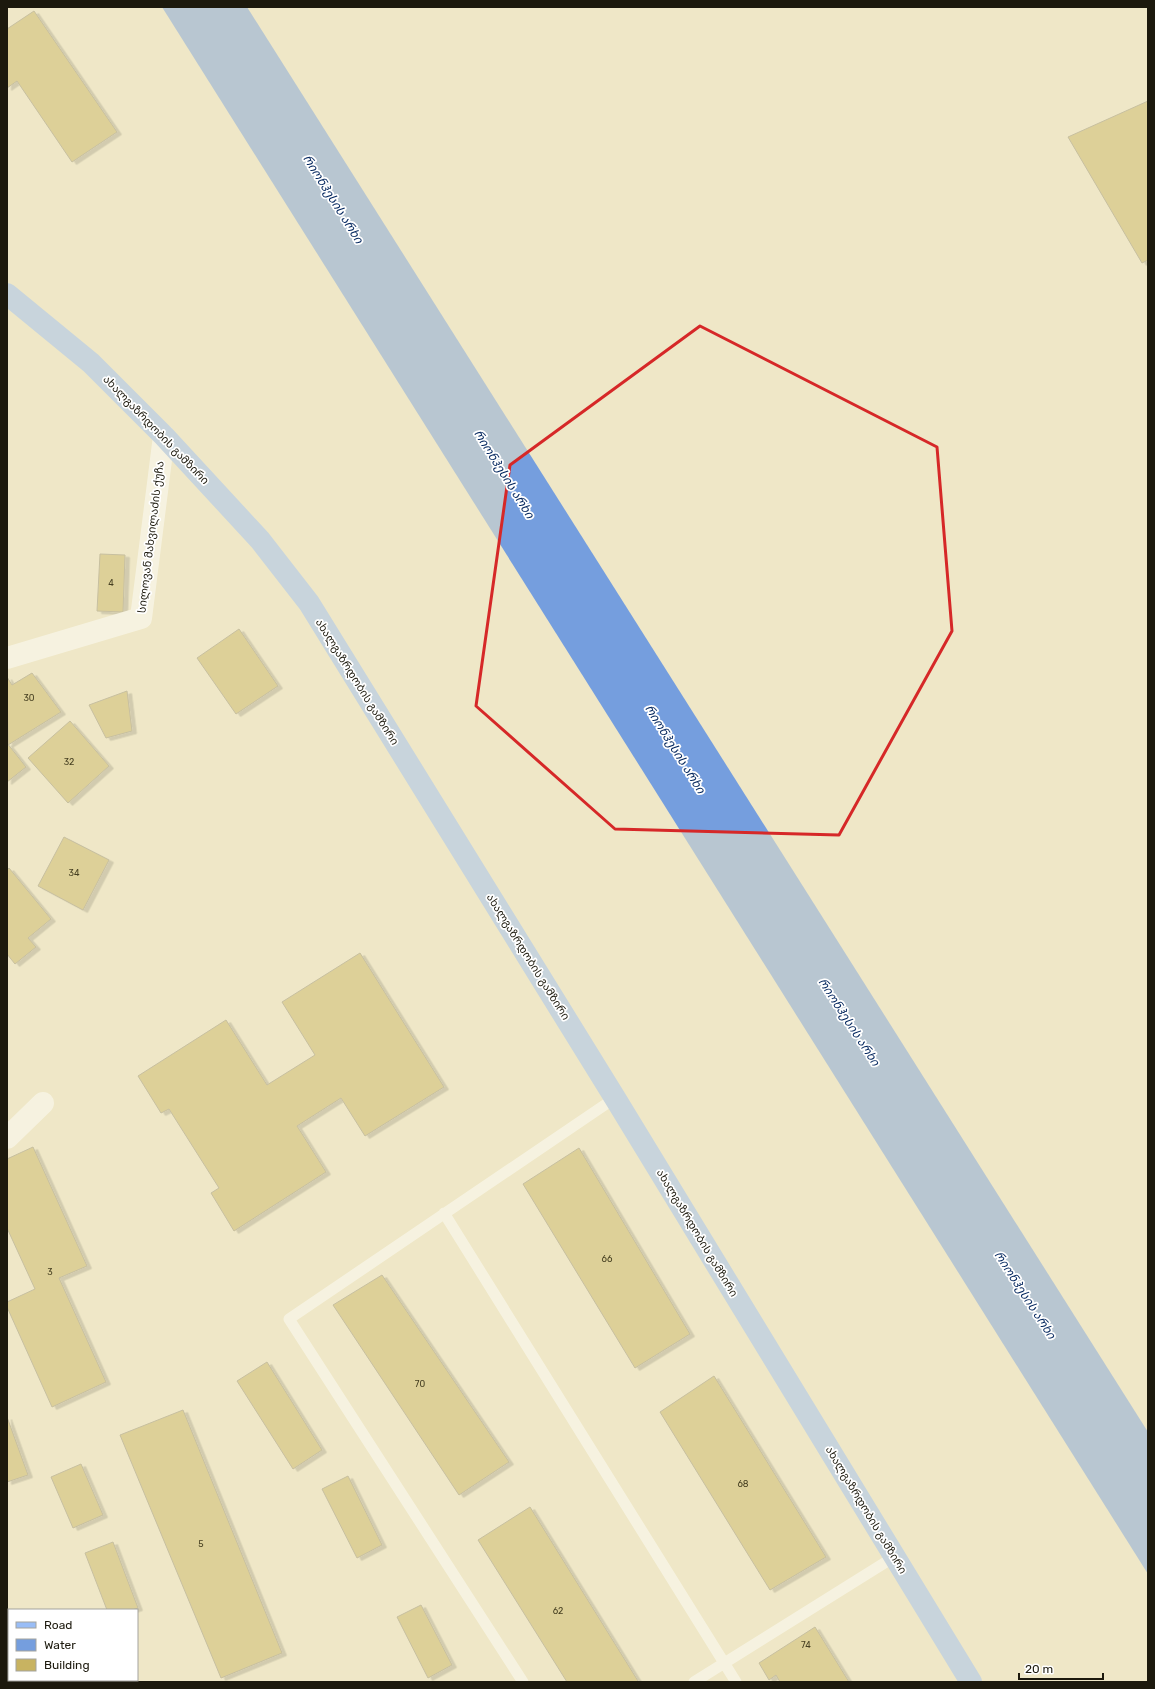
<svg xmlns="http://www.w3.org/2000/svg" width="1155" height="1689" font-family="Rubik,'Noto Sans Georgian',sans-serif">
	<defs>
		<filter id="shadow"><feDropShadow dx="4.5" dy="2.5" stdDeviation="0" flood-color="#0004"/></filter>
	</defs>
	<rect width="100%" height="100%" fill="#efe7c7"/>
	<path fill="#759ede" d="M162 7H247L1148 1432V1574Z"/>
	<path fill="#c8b361" stroke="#978f71" filter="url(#shadow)" d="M34 11 117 132 72 162 17 81 7 88V29Z
		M1148 101V260L1142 263 1068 137Z
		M100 554 125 555 123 612 97 611Z
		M239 629 278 686 236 714 197 658Z
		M32 673 61 712 8 745 7 677 12 685Z
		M127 691 132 731 106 738 89 705Z
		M70 721 109 766 68 803 28 758Z
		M7 743 26 767 7 782Z
		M64 837 109 860 83 910 38 886Z
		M9 868 51 919 28 938 36 947 15 964 7 954V870Z
		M360 953 444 1087 365 1136 341 1098 297 1126 326 1172 234 1231 211 1193 219 1188 169 1109 161 1113 138 1076 226 1020 267 1085 315 1055 282 1002Z
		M33 1147 87 1266 59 1278 106 1382 52 1407 7 1307V1302L35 1289 7 1228V1159Z
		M579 1148 690 1334 635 1368 523 1184Z
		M382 1275 509 1462 459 1495 333 1305Z
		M267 1362 322 1450 293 1469 237 1381Z
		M714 1376 826 1557 770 1590 660 1412Z
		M183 1410 282 1653 221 1678 120 1435Z
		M7 1417 28 1475 7 1482Z
		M81 1464 103 1515 73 1528 51 1477Z
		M348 1476 382 1545 357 1558 322 1489Z
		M530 1507 638 1681 636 1682H567L478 1540Z
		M113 1542 138 1608 132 1610H107L85 1553Z
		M421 1605 452 1665 428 1678 397 1617Z
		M815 1627 849 1682H780L776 1675 769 1680 759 1663Z"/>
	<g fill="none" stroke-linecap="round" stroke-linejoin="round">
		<path stroke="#fff" stroke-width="11" d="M444 1213 736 1682
			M523 1682 289 1319 615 1098
			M694 1682 894 1557"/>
		<path stroke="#fff" stroke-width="22" d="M7 658 141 618 164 436
			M7 1138 43 1103"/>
		<path stroke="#99bdf6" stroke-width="22" d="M7 294 91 363 164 436 260 540 309 603 615 1098 971 1682"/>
	</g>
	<path d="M0 0H1155V1689H0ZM700 326 937 447 952 631 839 835 615 829 476 706 510 465Z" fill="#efe7c7" fill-opacity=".55" fill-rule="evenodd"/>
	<path fill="none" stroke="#d62828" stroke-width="3" stroke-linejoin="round" d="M700 326 937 447 952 631 839 835 615 829 476 706 510 465Z"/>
	<g text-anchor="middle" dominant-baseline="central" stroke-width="3.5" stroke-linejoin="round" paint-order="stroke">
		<g font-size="9" fill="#474022">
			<text x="111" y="583">4</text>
			<text x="29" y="698">30</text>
			<text x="69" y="762">32</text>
			<text x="74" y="873">34</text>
			<text x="607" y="1259">66</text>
			<text x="50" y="1272">3</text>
			<text x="420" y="1384">70</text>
			<text x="743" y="1484">68</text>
			<text x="201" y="1544">5</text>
			<text x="558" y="1611">62</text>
			<text x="806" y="1645">74</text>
		</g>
		<g font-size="11" fill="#1c190d" stroke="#fff">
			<text transform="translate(156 430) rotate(46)">ახალგაზრდობის გამზირი</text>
			<text transform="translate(151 537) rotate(-83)">სილოვან მახვილაძის ქუჩა</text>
			<text transform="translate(357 682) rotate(58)">ახალგაზრდობის გამზირი</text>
			<text transform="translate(528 957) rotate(58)">ახალგაზრდობის გამზირი</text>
			<text transform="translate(697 1233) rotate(59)">ახალგაზრდობის გამზირი</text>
			<text transform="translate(866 1510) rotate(59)">ახალგაზრდობის გამზირი</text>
		</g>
		<g font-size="12" font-style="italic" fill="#02255d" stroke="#fff">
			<text transform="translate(333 199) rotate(58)">რიონჰესის არხი</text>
			<text transform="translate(504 474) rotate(58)">რიონჰესის არხი</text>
			<text transform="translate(675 749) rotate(58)">რიონჰესის არხი</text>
			<text transform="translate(849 1022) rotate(57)">რიონჰესის არხი</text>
			<text transform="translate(1025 1295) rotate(57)">რიონჰესის არხი</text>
		</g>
	</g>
	<rect width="1155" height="1689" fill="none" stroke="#1c190d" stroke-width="16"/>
	<rect x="8" y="1609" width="130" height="72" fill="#ffffff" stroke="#a4a39e"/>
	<rect x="16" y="1622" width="20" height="6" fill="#99bdf6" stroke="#a4a39e"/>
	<text x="44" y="1629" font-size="12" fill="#1c190d">Road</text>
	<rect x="16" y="1639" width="20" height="12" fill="#759ede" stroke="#a4a39e"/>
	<text x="44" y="1649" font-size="12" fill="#1c190d">Water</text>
	<rect x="16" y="1659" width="20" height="12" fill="#c8b361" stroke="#a4a39e"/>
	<text x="44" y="1669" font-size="12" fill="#1c190d">Building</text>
	<path d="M1019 1673v6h84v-6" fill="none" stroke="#1c190d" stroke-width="2"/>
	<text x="1025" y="1673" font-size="12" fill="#1c190d" stroke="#ffffff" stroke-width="3" paint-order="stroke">20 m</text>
</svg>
